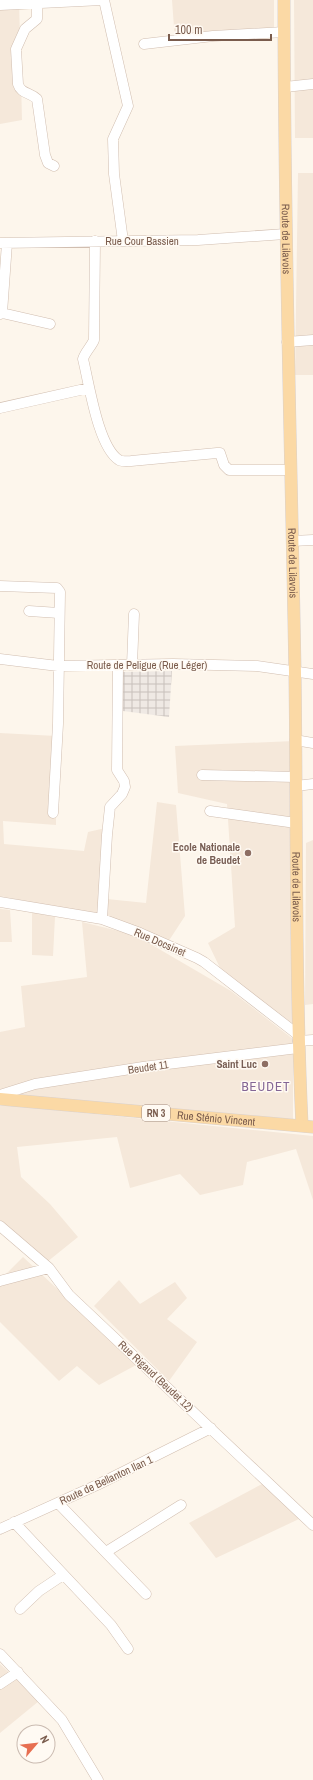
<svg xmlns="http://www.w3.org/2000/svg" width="313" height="1780" font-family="'Archivo Narrow',sans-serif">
	<defs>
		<pattern id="industrial-grid" width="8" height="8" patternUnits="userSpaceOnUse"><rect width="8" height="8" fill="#efe9e4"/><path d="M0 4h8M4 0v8" fill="none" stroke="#c7c0bb"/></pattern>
	</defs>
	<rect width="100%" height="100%" fill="#fdf6ec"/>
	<path fill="#f5e8da" d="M0 0H19L22 120 0 124Z
		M172 0H274V33L175 41Z
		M294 0H313V138H295Z
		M298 173H313V375H295Z
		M0 733 56 736V825L3 821 4 844 84 851 88 832 110 827 107 899 146 903 157 802 176 805 185 916 168 942 36 903 0 896Z
		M294 741 296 1029 221 970 208 943 235 927 227 804 178 793 175 746Z
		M313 840V1004L305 1005 306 843Z
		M0 909 10 910 12 942H0Z
		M32 912 55 917 53 956 32 955Z
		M82 922 135 935 231 991 293 1039V1119L0 1095V1032L25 1027 21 986 87 977Z
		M0 1106H15L313 1136V1200L296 1149 247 1162 243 1185 200 1195 180 1174 130 1188 117 1137 17 1147 21 1177 50 1204 78 1237 47 1262 0 1220Z
		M23 1257 138 1364 99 1385 77 1366 59 1381 0 1322V1280Z
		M119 1280 140 1304 175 1282 187 1298 167 1319 197 1342 169 1381 94 1306Z
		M264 1483 299 1519 216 1558 189 1523Z
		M0 1664 39 1701 0 1733Z"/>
	<path fill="url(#industrial-grid)" d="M172 671 169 717 123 711 122 672Z"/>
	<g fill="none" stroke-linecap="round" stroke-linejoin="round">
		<g stroke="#d1beb0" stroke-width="11">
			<path id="minor" d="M37 0V19L25 29 16 49 18 84C21 94 30 92 37 99L45 155 48 163 54 166
				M104 0 128 106 113 139 114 174 123 241
				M0 5 102 0
				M144 44 213 36 284 32
				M285 87 313 84
				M95 241 94 340C91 347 85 352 83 359 89 383 98 447 119 460 122 462 127 461 131 461L217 453H220L224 465 229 470H291
				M0 243 198 240 285 234
				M2 313 50 324
				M0 314 2 313 7 243
				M287 342 313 340
				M0 408 89 388
				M292 541 313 540
				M0 586 57 588 60 592 58 724 53 813
				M29 611 59 613
				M0 659 58 666 173 664 257 666 313 674
				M132 665 134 614
				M295 740 313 743
				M202 775 295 777
				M296 786 313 784
				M210 811 296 823
				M0 902 102 919 140 933 197 958 204 962 297 1034
				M102 919 107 835 110 807 122 794 125 787 124 781 117 770 118 665
				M298 1041 313 1040
				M0 1095 35 1084 143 1067 298 1048
				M0 1226 49 1268 69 1295 313 1525
				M0 1281 49 1268
				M58 1503 146 1594
				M14 1522 111 1625 128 1649
				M0 1529 97 1485 211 1428
				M106 1552 181 1505
				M20 1609 39 1591 63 1575
				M0 1654 62 1720 98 1780
				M0 1684 18 1672"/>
		</g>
		<g stroke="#dad1cd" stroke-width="13">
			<g id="major">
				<path id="s1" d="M284 0C284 224 291 449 295 673 297 824 295 975 302 1125"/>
				<path id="s2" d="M0 1099 313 1127"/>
			</g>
		</g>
		<use href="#minor" stroke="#fff" stroke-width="10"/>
		<use href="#major" stroke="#fbd9a5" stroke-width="12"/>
	</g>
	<g fill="#8d6e63" stroke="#fffaf3" stroke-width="1.5">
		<circle cx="248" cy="853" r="4"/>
		<circle cx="265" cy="1064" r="4"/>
	</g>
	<g text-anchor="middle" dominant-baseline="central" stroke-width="3" stroke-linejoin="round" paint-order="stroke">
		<rect fill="#fffaf3" stroke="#a28b7f" stroke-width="1" x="142" y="1105" width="28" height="16" rx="3"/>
		<g font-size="10" font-weight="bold" fill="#7a5c4d">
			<text x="156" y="1113">RN 3</text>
		</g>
		<g font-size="11" fill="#7a5c4d" stroke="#fffaf3">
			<text stroke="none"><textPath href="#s1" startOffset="239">Route de Lilavois</textPath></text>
			<text x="142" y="241">Rue Cour Bassien</text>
			<text stroke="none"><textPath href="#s1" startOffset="563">Route de Lilavois</textPath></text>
			<text x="147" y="665">Route de Peligue (Rue Léger)</text>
			<text stroke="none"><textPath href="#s1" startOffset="887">Route de Lilavois</textPath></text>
			<text transform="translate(160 942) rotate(23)">Rue Docsinet</text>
			<text transform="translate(148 1067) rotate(-8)">Beudet 11</text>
			<text stroke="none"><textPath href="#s2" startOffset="217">Rue Sténio Vincent</textPath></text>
			<text transform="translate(156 1376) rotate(43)">Rue Rigaud (Beudet 12)</text>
			<text transform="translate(106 1480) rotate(-25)">Route de Bellanton Ilan 1</text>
		</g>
		<g font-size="11" font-weight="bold" fill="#785e54" stroke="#fffaf3" text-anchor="end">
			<text x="240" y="847">Ecole Nationale<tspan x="240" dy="13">de Beudet</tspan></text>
			<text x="257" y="1064">Saint Luc</text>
		</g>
		<g font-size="13" letter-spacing="1" fill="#846695" stroke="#fffaf3">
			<text x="266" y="1086">BEUDET</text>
		</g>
	</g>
	<g transform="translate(36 1744) rotate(62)"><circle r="19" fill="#fffaf3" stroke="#cabbb1"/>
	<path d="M0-3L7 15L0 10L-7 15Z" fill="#e76f51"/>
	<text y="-6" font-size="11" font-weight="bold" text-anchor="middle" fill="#7a5c4d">N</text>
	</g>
	<path d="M169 34v6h102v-6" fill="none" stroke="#7a5c4d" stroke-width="2"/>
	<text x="175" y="34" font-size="12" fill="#7a5c4d" stroke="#fffaf3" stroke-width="3" paint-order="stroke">100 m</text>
</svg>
